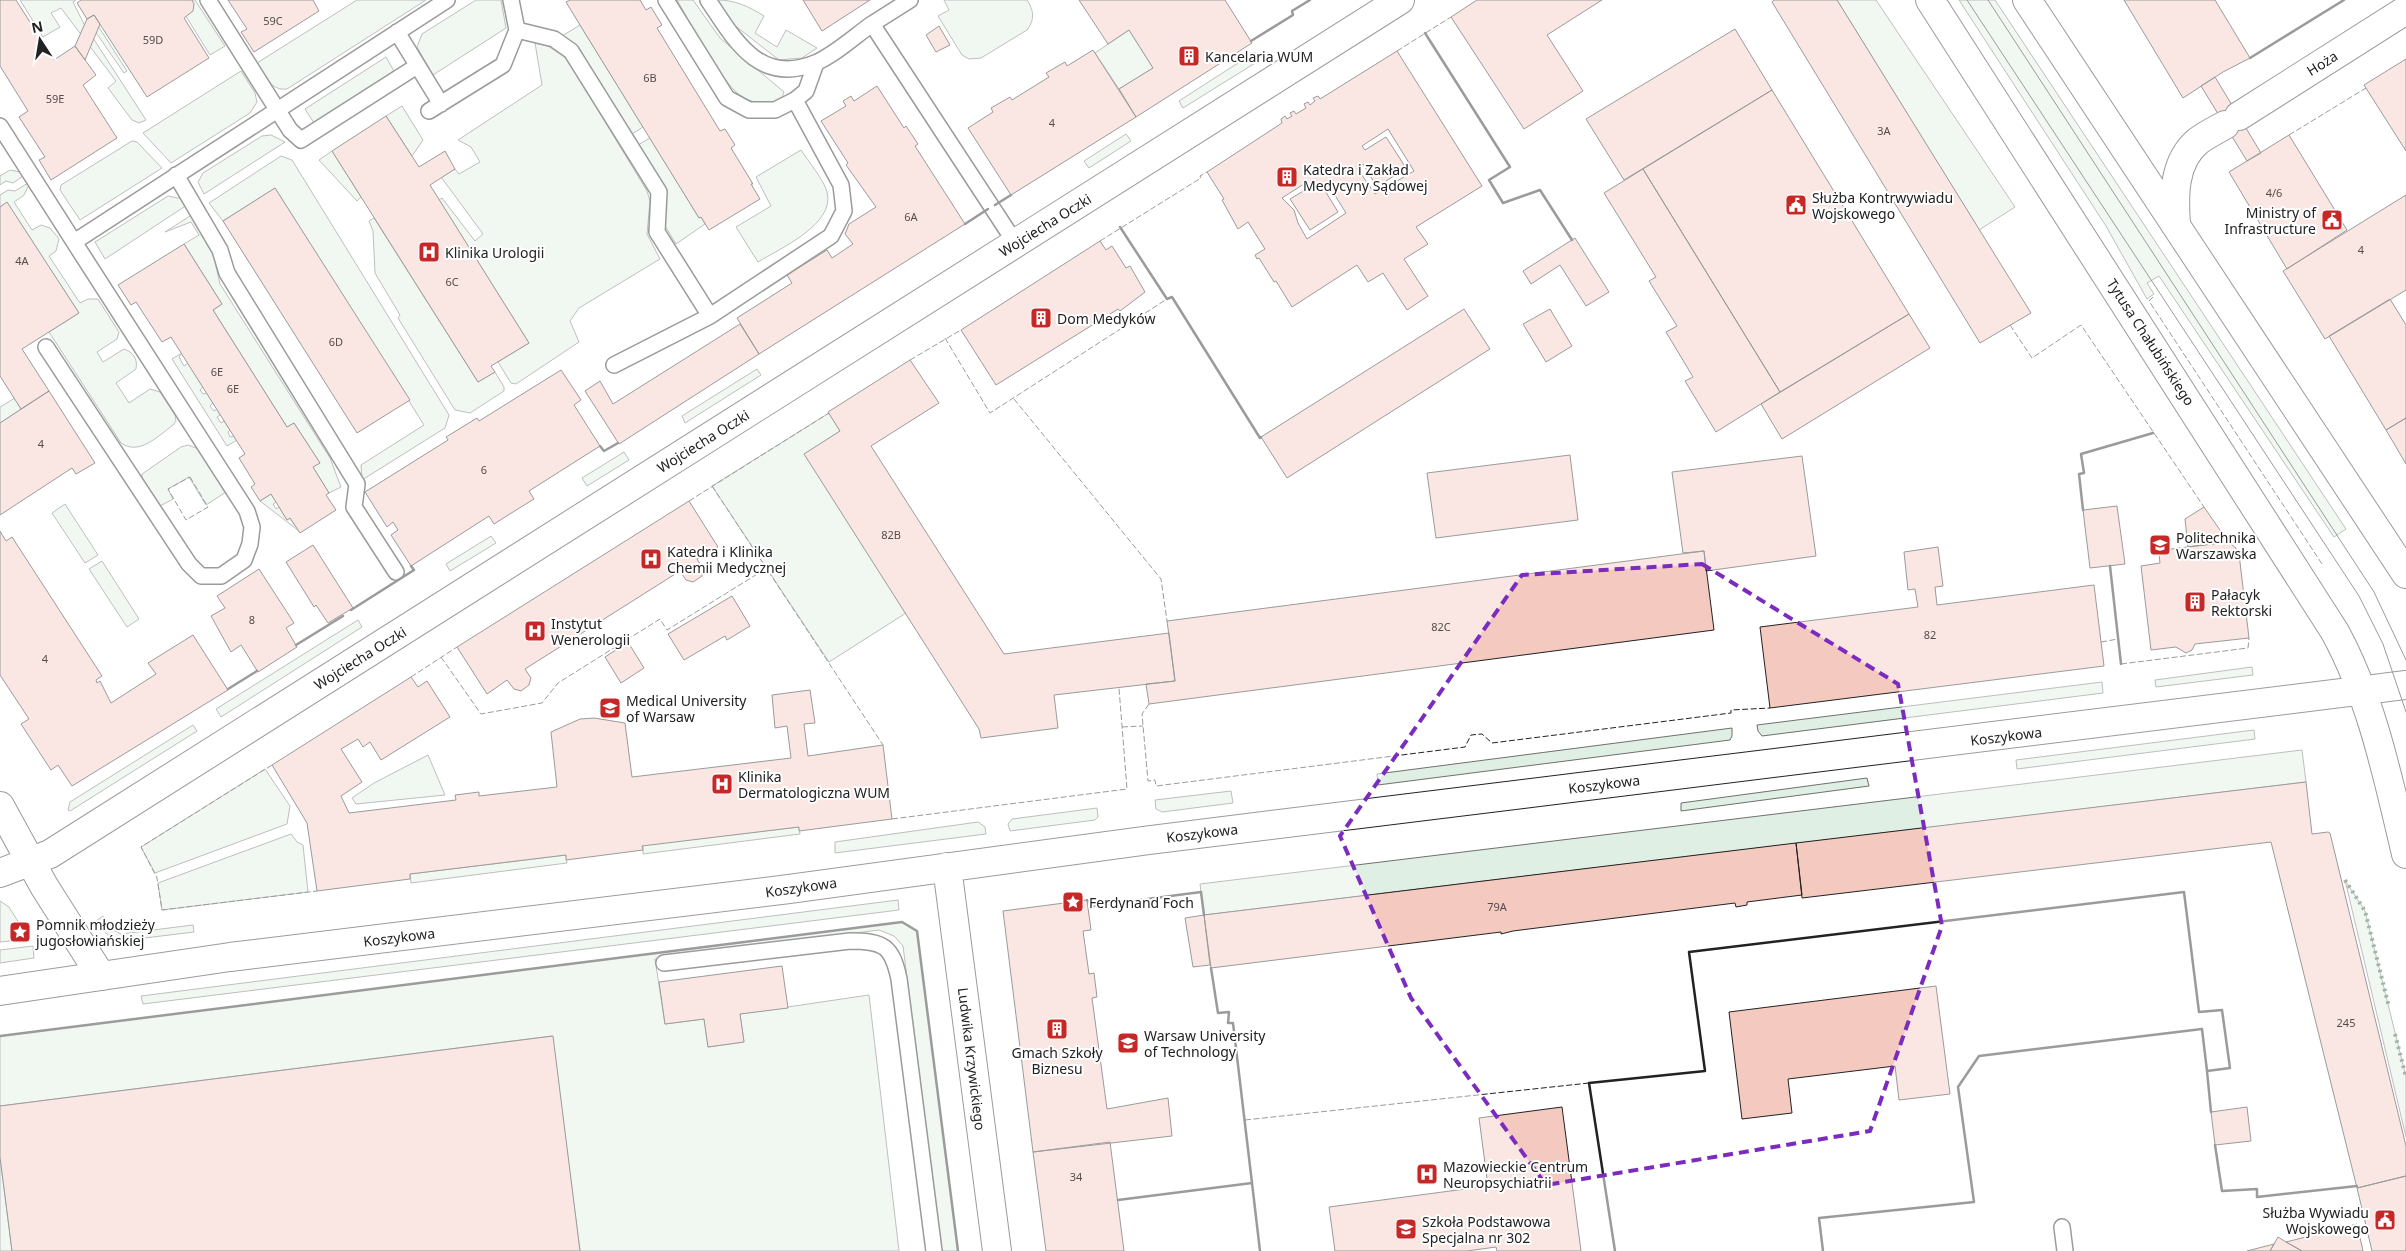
<svg xmlns="http://www.w3.org/2000/svg" width="2406" height="1251" font-family="'Noto Sans',sans-serif">
	<rect width="100%" height="100%" fill="#fff"/>
	<path fill="#e0efe3" stroke="#6f6f6f" d="M20 0H76L73 2 84 24 146 120 139 123 132 120 108 88 116 81 61 8 51 13 60 27 43 37Z
		M188 0H195L225 46 210 55 179 5Z
		M357 0H426L287 89C270 91 265 75 257 63Z
		M476 0H501L506 28 433 75 417 47 422 34Z
		M677 0H693L720 38 784 92 781 100C768 104 756 104 744 98 723 87 690 22 677 0Z
		M717 0C735 0 748 6 764 16L755 33 777 47 786 30 817 48 802 58 779 60 733 24Z
		M944 0H1027C1034 11 1035 19 1027 30L981 58 969 59 962 55 938 16 949 10Z
		M1837 0H1876L2015 207 1979 230Z
		M1959 0H1995L2346 529 2334 537 2159 276 2147 283 2154 294 2147 299 2106 226Z
		M93 18 127 71 124 73 88 21Z
		M580 25 643 127 632 134 580 50 562 36Z
		M1129 30 1153 68 1119 89 1095 53Z
		M535 43 548 46 567 59 647 191 650 201 647 234 660 259 579 308 570 321 579 342 516 384 511 383 498 362 529 343 439 200 442 198 475 241 483 234 441 177 455 169 459 174 480 162 471 147 458 140 542 85Z
		M1255 52 1260 60 1183 108 1179 101Z
		M386 57 394 71 314 123 305 109Z
		M241 71 255 93 257 102 250 113 171 163 143 133Z
		M402 106 423 140 412 156 386 116Z
		M1126 134 1131 141 1089 168 1084 161Z
		M271 135 285 142 204 194 198 182 203 173 262 136Z
		M650 138 699 218 701 217 705 224 676 244 665 226 638 145Z
		M132 141 137 142 162 168 80 220 60 190 61 185Z
		M801 150C808 161 824 180 827 192 836 224 779 249 758 262L736 227 771 206 756 177Z
		M332 151 361 197 357 201 319 160Z
		M281 156 292 160 449 415 445 428 362 480 361 465 424 425 275 188 223 221 209 203Z
		M10 170 20 172 23 176 13 183 6 181 0 185V176Z
		M28 183 29 185 24 195 14 202 32 230 41 225 50 228 59 239 56 251 49 256 80 303 88 299H98L119 332 117 339 97 352 103 362 124 349C133 352 138 359 136 369L116 383 129 403 150 389 160 392 175 415 176 421 173 425C158 436 139 456 121 443L49 332 79 313 7 203 0 207V195L8 190 15 191Z
		M168 196 183 199 187 205 105 259 95 242Z
		M193 214 211 245 220 284 330 458 341 487 329 493 313 467 320 463 294 423 287 427 213 310 222 304 184 244 199 235 191 222 165 232Z
		M374 218 478 382 495 372 504 387V391L470 413 455 410 398 318 400 315 375 273 373 231 369 221Z
		M182 353 179 357 184 366 188 363 203 387 200 390 203 394 207 393 213 403 210 406 214 411 217 409 220 415 217 417 221 423 224 421 230 430 228 432 230 437 234 436 237 440 227 446 172 359Z
		M757 369 761 375 685 423 682 416Z
		M15 398 21 409 0 423V407Z
		M829 413 840 431 805 454 906 613 829 662 712 486Z
		M188 445 199 449 226 492 206 505 189 477 168 489 173 499 160 506 142 478V474L181 447Z
		M624 452 629 460 587 486 582 478Z
		M271 494 276 502 273 504 276 509 279 507 287 520 290 518 299 531 260 501Z
		M65 504 98 555 85 563 52 513Z
		M491 536 496 543 450 571 446 564Z
		M102 561 139 619 127 627 89 569Z
		M358 620 362 627 221 717 216 709Z
		M2252 667 2253 675 2156 687 2155 680Z
		M2102 682 2103 693 1762 736 1758 731 1757 725Z
		M193 725 197 731 70 811 68 810 70 802Z
		M1732 728V736L1730 740 1378 785 1377 774Z
		M2254 730 2255 739 2017 769 2016 760Z
		M2302 750 2306 782 1204 915 1200 884Z
		M428 755 445 795 356 804 352 798 374 783Z
		M265 769 290 806 287 824 155 873 141 847Z
		M1867 778 1869 786 1681 811V803Z
		M1231 791 1233 803 1162 812 1156 809 1155 800Z
		M1097 808 1098 817 1095 820 1010 831 1008 824 1012 819Z
		M978 822 985 827 986 834 835 853V842Z
		M799 827 800 834 643 854V845Z
		M291 834 297 842 303 845 308 892 162 910 158 883Z
		M566 855 567 863 411 883 410 874Z
		M2345 880 2365 911 2406 1077V1137Z
		M898 900 899 910 143 1004 141 996Z
		M0 901 9 907 29 939 0 942Z
		M103 916 113 930 121 934 193 925 194 932 120 941C108 937 103 931 96 921Z
		M902 922 917 931 958 1251H942L903 946 894 936 879 930 655 959 665 1024 704 1019 708 1047 744 1042 740 1014 869 995 899 1251H580L552 1036 0 1106V1036Z
		M33 946 34 958 0 963V950Z
		M0 1157 12 1251H0Z"/>
	<path fill="#f3c9c0" stroke="#222" fill-rule="evenodd" d="M0 0H16L54 60 75 46 96 75 83 85 117 138 51 180 39 160 45 157 19 117 28 111 0 66Z
		M81 0H192L194 4 193 11 184 18 209 58 147 97 94 15 87 19 77 3Z
		M228 0H313L319 11 254 52 241 32 247 29Z
		M570 0H640L646 10 651 7 662 25 657 28 720 131 725 129 735 145 731 148 753 184H751L760 199 709 230 701 217 699 218 580 25 566 2Z
		M803 0H870L822 31Z
		M1079 0H1225L1252 43 1136 117 1119 89 1153 68 1129 30 1108 44Z
		M1477 0H1602L1547 35 1583 91 1524 129 1451 17Z
		M1774 0H1837L2031 313 1980 343 1772 2Z
		M2124 0H2215L2250 58 2223 72 2183 98Z
		M94 15 100 24 85 60 75 46 87 19Z
		M939 26 950 45 936 52 926 35Z
		M1735 29 1772 90 1624 180 1586 119Z
		M1093 50 1136 117 1011 195 968 128 993 112 991 108 1010 97 1012 100 1049 77 1046 73 1065 62 1067 66Z
		M1397 51 1482 186 1416 227 1428 244 1404 259 1428 296 1407 310 1383 273 1368 282 1357 265 1292 307 1276 281 1274 282 1259 258 1257 259 1255 255 1265 249 1248 222 1238 229 1222 200 1224 199 1207 172 1282 123 1281 119 1285 116 1287 119 1292 116 1290 113 1294 111 1296 114 1306 108 1304 104 1308 102 1310 105 1315 101 1313 98 1318 96 1320 99ZM1388 129 1414 171 1375 194 1357 168 1363 164 1377 187 1406 168 1386 137 1365 150 1362 146ZM1307 182 1310 187 1290 199 1310 230 1338 212 1324 189 1329 186 1346 213 1307 239 1298 223 1294 210 1282 198Z
		M2406 59V151L2364 85Z
		M2215 77 2261 153 2247 161 2201 86Z
		M877 86 904 128 906 126 918 144 915 146 965 224 759 354 737 318 792 283 787 275 827 250 832 258 853 244 845 234 849 224 876 207 846 165 848 163 821 121 846 106 843 101 851 96 854 101Z
		M1772 90 1909 314 1780 392 1643 169Z
		M386 116 419 167 445 151 455 169 430 185 529 343 491 366 495 372 478 382 332 151Z
		M2289 135 2347 230 2287 269 2229 172Z
		M1643 169 1780 392 1716 432 1685 381 1693 377 1666 332 1677 326 1649 281 1656 277 1604 193Z
		M275 188 410 400 357 433 223 221Z
		M2406 195V290L2325 339 2283 271Z
		M7 202 79 313 22 349 49 391 21 409 0 376V207Z
		M1575 238 1609 292 1586 306 1560 265 1531 284 1523 271Z
		M1100 241 1106 250 1112 246 1126 268 1130 266 1145 292 1120 311 1118 309 996 385 961 330Z
		M184 244 222 304 213 310 287 427 294 423 320 463 313 467 329 493 326 495 336 510 300 533 290 518 287 520 271 494 260 501 251 487 255 484 239 458 245 454 171 337 162 342 136 302 131 305 118 285Z
		M2390 299 2406 325V418L2386 430 2329 336Z
		M1464 309 1490 349 1287 478 1261 437Z
		M1550 309 1572 346 1546 362 1523 324Z
		M1909 314 1930 348 1782 439 1761 404Z
		M740 324 759 354 619 444 585 391 600 381 613 404Z
		M910 360 939 403 871 446 1004 654 1169 633 1175 681 1054 695 1058 728 981 738 979 729 804 454 840 431 828 412Z
		M561 370 581 400 574 405 600 446 529 491 534 499 513 512 494 524 489 516 411 566 391 535 398 530 393 522 387 527 365 492 448 440 446 437 477 418 479 421Z
		M49 391 95 463 76 474 72 468 0 515V423Z
		M2406 418V464L2386 430Z
		M1570 455 1578 520 1436 538 1427 473Z
		M1802 456 1816 556 1706 571 1704 551 1683 553 1672 472Z
		M689 501 718 547 697 559 703 569 702 576 693 582 686 580 680 571 525 669 531 678 529 685 521 691 514 689 507 680 487 694 457 647Z
		M2117 506 2125 564 2090 568 2083 510Z
		M2204 507 2220 530 2221 543 2188 547 2185 519Z
		M0 531 6 541 12 537 102 676 96 680 97 683 100 681 111 703 156 674 148 663 193 635 228 690 72 786 58 765 51 770 21 724 29 719 0 675Z
		M2228 542 2236 548V555L2239 554 2249 638 2195 644 2192 650 2186 653 2176 647 2151 650 2141 566 2160 563 2159 554 2171 549Z
		M313 545 353 608 328 623 316 605 314 607 286 562Z
		M1938 547 1943 586 1935 587 1937 605 2094 585 2104 666 1770 708 1760 627 1918 607 1915 589 1908 590 1904 552Z
		M1704 551 1714 630 1149 704 1146 684 1175 681 1167 621Z
		M259 569 294 623 286 628 297 647 258 672 241 645 231 652 211 616 225 608 217 596Z
		M732 596 750 626 727 640 725 636 684 660 668 634Z
		M628 642 644 668 621 683 605 657Z
		M411 677 418 687 427 681 450 717 381 760 370 742 363 747 358 739 341 749 362 782 341 796 349 813 456 800 455 795 479 792V796L557 787 551 732 580 719 594 718 625 723 632 777 791 758 787 726 775 728 772 695 810 690 815 723 804 724 808 756 883 745 892 819 799 831V827L642 846 643 850 566 860V855L410 874V879L317 891 307 823 272 765Z
		M2306 782 2312 834 2328 832 2330 833 2406 1146V1176L2357 1188 2271 842 1802 898 1796 843Z
		M1796 843 1802 895 1747 902V905L1736 907 1735 903 1513 931 1501 934V932L1211 968 1204 915Z
		M1087 900 1091 930 1083 931 1089 974 1094 973 1097 997 1092 998 1107 1109 1168 1098 1172 1136 1033 1152 1003 911Z
		M1204 915 1210 965 1193 967 1185 918Z
		M782 966 788 1008 740 1014 744 1042 708 1047 704 1019 665 1024 659 982Z
		M1936 986 1950 1094 1899 1100 1895 1066 1788 1079 1792 1113 1742 1119 1729 1012Z
		M553 1036 580 1251H12L0 1157V1106Z
		M1562 1107 1581 1251H1497L1496 1247 1467 1251H1335L1329 1207 1488 1186 1479 1118Z
		M2247 1107 2251 1141 2215 1145 2211 1112Z
		M1110 1142 1124 1251H1046L1033 1152Z
		M2406 1176V1251H2372L2357 1188Z
		M2357 1224 2363 1251H2302L2286 1242Z
		M2278 1237 2286 1242 2302 1251H2270Z
		M2274 1244 2270 1251H2247Z"/>
	<g fill="none" stroke-linecap="round" stroke-linejoin="round">
		<g stroke="#222" stroke-width="18">
			<path id="lane" d="M208 0 290 130 301 140 417 66
				M511 0 517 30
				M666 0 727 98 749 110H775L795 100 806 91 816 63
				M708 0C734 39 759 86 815 63 833 56 855 36 872 24L1016 244
				M872 24 910 0
				M397 32 441 104
				M429 111 503 65 517 30 554 39 571 51 659 192 657 232 710 316
				M0 126 74 242
				M176 175 220 250 227 273 357 484 354 507 396 572
				M46 347 189 564 201 576H221L244 560 250 544 252 527 247 511 74 242 447 0
				M614 365 710 316 831 236 844 211 841 185 795 100
				M664 963 850 941C884 941 892 946 899 979L934 1251
				M2062 1227 2065 1251"/>
		</g>
		<g stroke="#222" stroke-width="30">
			<path id="street" d="M2239 116 2406 10
				M2176 225C2174 196 2173 162 2198 141 2206 135 2216 130 2225 125
				M0 806 44 886 101 976
				M0 873 50 854 1400 0"/>
		</g>
		<g stroke="#222" stroke-width="30">
			<path id="secondary" d="M1930 0 2335 632C2372 700 2388 778 2406 854
				M2027 0 2406 574
				M947 867 997 1251
				M0 991 230 957 789 889 1150 840 2406 685"/>
		</g>
		<use href="#lane" stroke="#fff" stroke-width="15"/>
		<use href="#street" stroke="#fff" stroke-width="28"/>
		<use href="#secondary" stroke="#fff" stroke-width="28"/>
		<path stroke="#222" stroke-width="1" d="M1967 0 2359 596 2383 644 2406 712
			M1988 0 2374 592 2406 660"/>
		<path stroke="#2f5e38" stroke-width="4" stroke-dasharray="2.5 4" stroke-linecap="butt" d="M2345 880 2365 911 2389 1007
			M2395 1034 2406 1077"/>
		<path stroke="#222" stroke-width="1" stroke-dasharray="6 2.5" stroke-linecap="butt" d="M1397 51 1451 17
			M2289 135 2366 88
			M1100 241 1201 178 1200 176 1207 172
			M2153 297 2149 301 2322 564
			M2010 325 2032 358 2081 325 2204 507
			M945 338 990 413 1167 299
			M910 360 961 330
			M1014 399 1161 579 1167 621
			M190 477 208 507 186 520 168 489Z
			M712 486 883 745
			M689 501 829 413
			M2220 530 2228 542
			M2101 642 2118 639
			M441 657 481 714 542 703 558 683 660 619 667 630 767 568
			M2121 664 2248 648 2249 638
			M411 677 457 647
			M1149 704 1142 714 1148 781 1155 780 1156 786 1465 747 1471 735 1482 734 1492 743 1731 713V710L1770 708
			M1122 727 1143 726
			M272 765 141 847 157 878 162 910 317 891
			M892 819 1127 789 1119 688
			M1245 1120 1589 1083"/>
		<path stroke="#222" stroke-width="2.5" d="M1425 33 1510 167 1489 180 1503 203 1540 190 1572 240
			M1251 41 1293 15 1292 11 1310 0
			M2250 58 2344 0
			M995 205 1011 195
			M965 224 988 209
			M1120 227 1167 299 1172 297 1260 438 1261 437
			M600 446 604 451 618 443
			M2083 510 2079 474 2084 473 2081 454 2153 433
			M2110 566 2121 664
			M351 610 414 570 411 566
			M296 645 343 616
			M228 689 257 671
			M1087 900 1094 906 1201 892 1204 915
			M0 1036 902 922 917 931 958 1251
			M2215 1145 2222 1191 2257 1189V1197L2357 1186
			M1252 1183 1260 1251
			M1118 1200 1252 1183 1233 1023H1228L1229 1012 1218 1013 1211 968
			M1615 1251 1589 1083 1705 1071 1689 952 2184 892 2199 1012 2222 1010 2230 1068 2207 1071 2211 1112
			M1823 1251 1819 1218 1974 1202 1958 1087 1979 1056 2202 1029 2207 1071"/>
	</g>
	<path d="M0 0H2406V1251H0ZM1702 564 1898 684 1942 926 1870 1131 1546 1185 1411 998 1340 836 1522 575Z" fill="#fff" fill-opacity=".55" fill-rule="evenodd"/>
	<path fill="none" stroke="#7b2cbf" stroke-width="4" stroke-dasharray="10 6" stroke-linejoin="round" d="M1702 564 1898 684 1942 926 1870 1131 1546 1185 1411 998 1340 836 1522 575Z"/>
	<defs>
		<g id="building-square" transform="scale(1.125)"><rect x="-9" y="-9" width="18" height="18" rx="4" fill="#c62828" stroke="#fff"/><path d="M-4-6H4V6H1V3H-1V6H-4ZM-2.5-4.3h1.7v1.8h-1.7ZM.8-4.3h1.7v1.8H.8ZM-2.5-1h1.7V.8h-1.7ZM.8-1h1.7V.8H.8Z" fill="#fff"/></g>
		<g id="civic-square" transform="scale(1.125)"><rect x="-9" y="-9" width="18" height="18" rx="4" fill="#c62828" stroke="#fff"/><path d="M-.6-6.5H3V-4.5H.6V-3L4-1V1h2V6H-6V1h2V-1L-.6-3ZM-1.2 2.5V6h2.4V2.5Z" fill="#fff"/></g>
		<g id="hospital-square" transform="scale(1.125)"><rect x="-9" y="-9" width="18" height="18" rx="4" fill="#c62828" stroke="#fff"/><path d="M-5-5h3v3.5h4V-5h3V5h-3V1.5h-4V5h-3Z" fill="#fff"/></g>
		<g id="university-square" transform="scale(1.125)"><rect x="-9" y="-9" width="18" height="18" rx="4" fill="#c62828" stroke="#fff"/><path d="M0-5L7-2L0 1L-7-2ZM-4 1L0 2.5L4 1V4Q0 6-4 4Z" fill="#fff"/></g>
		<g id="sight-square" transform="scale(1.125)"><rect x="-9" y="-9" width="18" height="18" rx="4" fill="#c62828" stroke="#fff"/><path d="M0-6L1.8-2.2L6-1.7L2.9 1.2L3.7 5.4L0 3.3L-3.7 5.4L-2.9 1.2L-6-1.7L-1.8-2.2Z" fill="#fff"/></g>
		<g id="school-square" transform="scale(1.125)"><rect x="-9" y="-9" width="18" height="18" rx="4" fill="#c62828" stroke="#fff"/><path d="M0-5L7-2L0 1L-7-2ZM-4 1L0 2.5L4 1V4Q0 6-4 4Z" fill="#fff"/></g>
	</defs>
	<g fill-rule="evenodd">
		<use href="#building-square" x="1189" y="56"/>
		<use href="#building-square" x="1287" y="177"/>
		<use href="#civic-square" x="1796" y="205"/>
		<use href="#civic-square" x="2332" y="220"/>
		<use href="#hospital-square" x="429" y="252"/>
		<use href="#building-square" x="1041" y="318"/>
		<use href="#university-square" x="2160" y="545"/>
		<use href="#hospital-square" x="651" y="559"/>
		<use href="#building-square" x="2195" y="602"/>
		<use href="#hospital-square" x="535" y="631"/>
		<use href="#university-square" x="610" y="708"/>
		<use href="#hospital-square" x="722" y="784"/>
		<use href="#sight-square" x="1073" y="902"/>
		<use href="#sight-square" x="20" y="932"/>
		<use href="#building-square" x="1057" y="1029"/>
		<use href="#university-square" x="1128" y="1043"/>
		<use href="#hospital-square" x="1427" y="1174"/>
		<use href="#civic-square" x="2385" y="1220"/>
		<use href="#school-square" x="1406" y="1229"/>
	</g>
	<g text-anchor="middle" dominant-baseline="central" stroke-width="4" stroke-linejoin="round" paint-order="stroke">
		<g font-size="11" fill="#564c4a">
			<text x="273" y="20">59C</text>
			<text x="153" y="39">59D</text>
			<text x="650" y="77">6B</text>
			<text x="55" y="98">59E</text>
			<text x="1052" y="122">4</text>
			<text x="1884" y="130">3A</text>
			<text x="2274" y="192">4/6</text>
			<text x="911" y="216">6A</text>
			<text x="2361" y="249">4</text>
			<text x="22" y="260">4A</text>
			<text x="452" y="281">6C</text>
			<text x="336" y="341">6D</text>
			<text x="217" y="371">6E</text>
			<text x="233" y="388">6E</text>
			<text x="41" y="443">4</text>
			<text x="484" y="469">6</text>
			<text x="891" y="534">82B</text>
			<text x="252" y="619">8</text>
			<text x="1441" y="626">82C</text>
			<text x="1930" y="634">82</text>
			<text x="45" y="658">4</text>
			<text x="1497" y="906">79A</text>
			<text x="2346" y="1022">245</text>
			<text x="1076" y="1176">34</text>
		</g>
		<g font-size="14" fill="#222" stroke="#fff" text-anchor="start">
			<text x="1205" y="56">Kancelaria WUM</text>
			<text x="1303" y="169">Katedra i Zakład<tspan x="1303" dy="16">Medycyny Sądowej</tspan></text>
			<text x="1812" y="197">Służba Kontrwywiadu<tspan x="1812" dy="16">Wojskowego</tspan></text>
			<text x="2316" y="212" text-anchor="end">Ministry of<tspan x="2316" dy="16">Infrastructure</tspan></text>
			<text x="445" y="252">Klinika Urologii</text>
			<text x="1057" y="318">Dom Medyków</text>
			<text x="2176" y="537">Politechnika<tspan x="2176" dy="16">Warszawska</tspan></text>
			<text x="667" y="551">Katedra i Klinika<tspan x="667" dy="16">Chemii Medycznej</tspan></text>
			<text x="2211" y="594">Pałacyk<tspan x="2211" dy="16">Rektorski</tspan></text>
			<text x="551" y="623">Instytut<tspan x="551" dy="16">Wenerologii</tspan></text>
			<text x="626" y="700">Medical University<tspan x="626" dy="16">of Warsaw</tspan></text>
			<text x="738" y="776">Klinika<tspan x="738" dy="16">Dermatologiczna WUM</tspan></text>
			<text x="1089" y="902">Ferdynand Foch</text>
			<text x="36" y="924">Pomnik młodzieży<tspan x="36" dy="16">jugosłowiańskiej</tspan></text>
			<text x="1144" y="1035">Warsaw University<tspan x="1144" dy="16">of Technology</tspan></text>
			<text x="1057" y="1052" text-anchor="middle">Gmach Szkoły<tspan x="1057" dy="16">Biznesu</tspan></text>
			<text x="1443" y="1166">Mazowieckie Centrum<tspan x="1443" dy="16">Neuropsychiatrii</tspan></text>
			<text x="2369" y="1212" text-anchor="end">Służba Wywiadu<tspan x="2369" dy="16">Wojskowego</tspan></text>
			<text x="1422" y="1221">Szkoła Podstawowa<tspan x="1422" dy="16">Specjalna nr 302</tspan></text>
		</g>
		<g font-size="14" fill="#222" stroke="#fff">
			<text transform="translate(2322 63) rotate(-32)">Hoża</text>
			<text transform="translate(1045 225) rotate(-32)">Wojciecha Oczki</text>
			<text transform="translate(2151 342) rotate(57)">Tytusa Chałubińskiego</text>
			<text transform="translate(703 441) rotate(-32)">Wojciecha Oczki</text>
			<text transform="translate(360 658) rotate(-32)">Wojciecha Oczki</text>
			<text transform="translate(2006 736) rotate(-7)">Koszykowa</text>
			<text transform="translate(1604 784) rotate(-7)">Koszykowa</text>
			<text transform="translate(1202 833) rotate(-7)">Koszykowa</text>
			<text transform="translate(801 887) rotate(-8)">Koszykowa</text>
			<text transform="translate(399 937) rotate(-7)">Koszykowa</text>
			<text transform="translate(972 1059) rotate(83)">Ludwika Krzywickiego</text>
		</g>
	</g>
	<g transform="translate(40 40) rotate(348)" stroke="#ffffff" stroke-width="4" paint-order="stroke">
	<path d="M0-4L9 19L0 12L-9 19Z" fill="#222222"/>
	<text y="-8" font-size="14" font-weight="bold" text-anchor="middle" fill="#222222">N</text>
	</g>
</svg>
